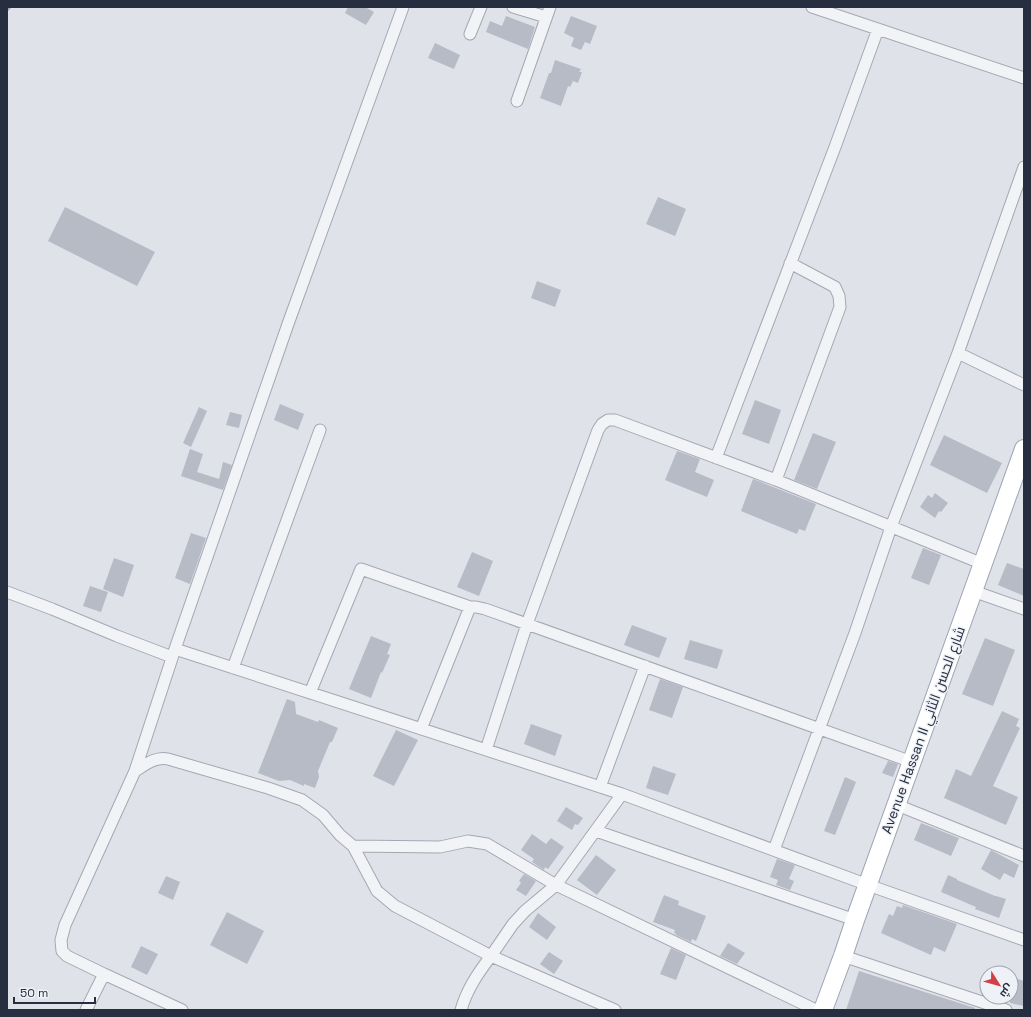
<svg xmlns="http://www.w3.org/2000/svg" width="1031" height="1017" font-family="'Space Grotesk',Cairo,sans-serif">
	<rect width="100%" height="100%" fill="#dfe2e9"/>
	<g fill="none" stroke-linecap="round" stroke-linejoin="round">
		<path stroke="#98acca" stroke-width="3" d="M7 10 10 7"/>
	</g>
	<path fill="#b6bbc6" d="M348 7H365L374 12 366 25 345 13Z
		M506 16 535 27 528 49 486 32 490 21 502 26Z
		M571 16 597 26 590 44 585 42 581 50 571 46 574 38 564 33Z
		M435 43 460 55 454 69 428 58Z
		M555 60 581 69 579 72H582L578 83 573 81 570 87 568 86 561 106 540 98 549 73H551Z
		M658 197 686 209 675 236 646 224Z
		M65 207 155 252 137 286 48 241Z
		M537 281 561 290 555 307 531 298Z
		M755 400 781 410 769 444 742 434Z
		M280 404 304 414 298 430 274 420Z
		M199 407 207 411 191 447 183 443Z
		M230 412 242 415 239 428 226 425Z
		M813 433 836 442 817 489 794 480Z
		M944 435 1002 463 987 493 930 465Z
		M190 449 203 454 197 472 219 479 223 462 232 465 223 490 181 476Z
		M677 451 700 459 695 472 714 480 707 497 665 480Z
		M753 479 816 504 805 531 799 529 797 534 741 511Z
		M935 493 948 503 941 512 939 511 935 518 920 507 928 495 932 498Z
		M191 533 206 538 190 584 175 578Z
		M923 548 941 555 929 585 911 578Z
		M472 552 493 561 479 596 457 587Z
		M114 558 134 565 123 597 103 589Z
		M1007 563 1024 569V596L998 585Z
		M90 586 108 592 101 612 83 606Z
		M632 625 667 638 659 658 624 645Z
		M371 636 391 644 387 654 390 655 382 673 381 672 371 698 349 689Z
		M985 638 1015 650 993 706 962 694Z
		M690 640 723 650 717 669 684 659Z
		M660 679 683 687 672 718 649 710Z
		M287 699 295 702 296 714 318 722 319 720 338 728 332 742H330L318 771 319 777 315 788 304 784V786L290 780 279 781 258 773Z
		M1002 711 1019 719 1016 726 1020 728 993 786 1018 797 1006 825 944 798 956 769 971 776Z
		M531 724 562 735 555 756 524 744Z
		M396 730 418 740 394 786 373 776Z
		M888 761 898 764 893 777 882 773Z
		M653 766 676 774 668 795 646 788Z
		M845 777 856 782 835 835 824 831Z
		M566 807 583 818 578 825 575 824 572 830 557 821Z
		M921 823 959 838 951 856 914 840Z
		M532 834 546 844 551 838 564 847 548 869 545 867 544 870 532 862 534 859 521 850Z
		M991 850 1019 865 1014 878 1004 873 1000 880 981 869Z
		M596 855 616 870 597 895 577 880Z
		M777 859 795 865 789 879 794 881 790 890 776 885 778 880 770 877Z
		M524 874 536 881 526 896 516 890 521 883 519 881Z
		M948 875 957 879V880L995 896H996L1006 899 999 918 975 909 976 907 941 892Z
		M166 876 180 882 173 900 158 893Z
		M664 895 679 901 678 905 706 916 696 941 692 939 691 942 676 935V934L674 933 675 930 653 922Z
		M903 905 957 924 945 952 934 947 931 955 881 933 889 914 893 916 897 906 902 908Z
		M227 912 264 931 247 964 210 945Z
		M538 913 556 927 547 940 529 927Z
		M728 943 745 953 737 964 720 956Z
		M141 946 158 954 147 975 131 967Z
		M671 948 686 955 676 980 660 974Z
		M549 952 563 961 554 974 540 964Z
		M859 971 975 1008 974 1010H846Z
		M1011 977 1024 981V1006L1010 1003Z"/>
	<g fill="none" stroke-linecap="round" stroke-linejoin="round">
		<g stroke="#a4a8b3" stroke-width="13">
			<path id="minor" d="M513 7 546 17
				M812 7 1024 78
				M470 34 481 7
				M517 101 550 7
				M958 353 1024 385
				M716 458 835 147 878 29
				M776 480 840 307 839 296 835 287 790 263
				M973 591 1024 609
				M7 592 52 609 117 636 172 657
				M175 649 622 794 868 885 1024 940
				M233 668 320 430
				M310 693 361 569 470 607H476L485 609 912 762
				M421 729 470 607
				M486 750 527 624 598 430 602 424 608 420H615L776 480 983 564
				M135 771C145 765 156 756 168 759L268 788 302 800 323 815 340 835 353 846 377 891 395 906 491 956C478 973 467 989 461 1010
				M600 787 645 666
				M897 805 1024 856
				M596 831 855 920
				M353 846 440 847 468 841 487 844 556 885 816 1010
				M774 850 855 633 891 527 958 353 1024 167
				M843 956 1006 1010
				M104 974 67 956 62 951 61 940 65 925 135 771 175 649 288 324 403 7
				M86 1010 104 974 182 1010
				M615 1010 491 956 513 924 525 911 556 885 622 794"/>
		</g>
		<g stroke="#9ea5b5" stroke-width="20">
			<path id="primary" d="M823 1010 843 956 855 920 1024 449"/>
		</g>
		<use href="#minor" stroke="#f2f3f7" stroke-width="11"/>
		<use href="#primary" stroke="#fff" stroke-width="18"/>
	</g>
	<g text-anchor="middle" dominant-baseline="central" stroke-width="3" stroke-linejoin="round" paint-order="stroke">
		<g font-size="14" fill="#272e40" stroke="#eef1f6">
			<text transform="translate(923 730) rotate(-70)">Avenue Hassan II شارع الحسن الثاني</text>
		</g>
	</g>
	<rect width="1031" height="1017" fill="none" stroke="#272e40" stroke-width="16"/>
	<g transform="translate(999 985) rotate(127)"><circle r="19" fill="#eef1f6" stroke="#9ea3ad"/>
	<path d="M0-3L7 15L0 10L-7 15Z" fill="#d33f49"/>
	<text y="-6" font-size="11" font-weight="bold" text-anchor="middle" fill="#272e40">ش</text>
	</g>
	<path d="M14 997v6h81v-6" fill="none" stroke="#272e40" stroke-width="2"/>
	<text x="20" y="997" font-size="12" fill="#272e40" stroke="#eef1f6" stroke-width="3" paint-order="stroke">50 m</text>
</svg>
